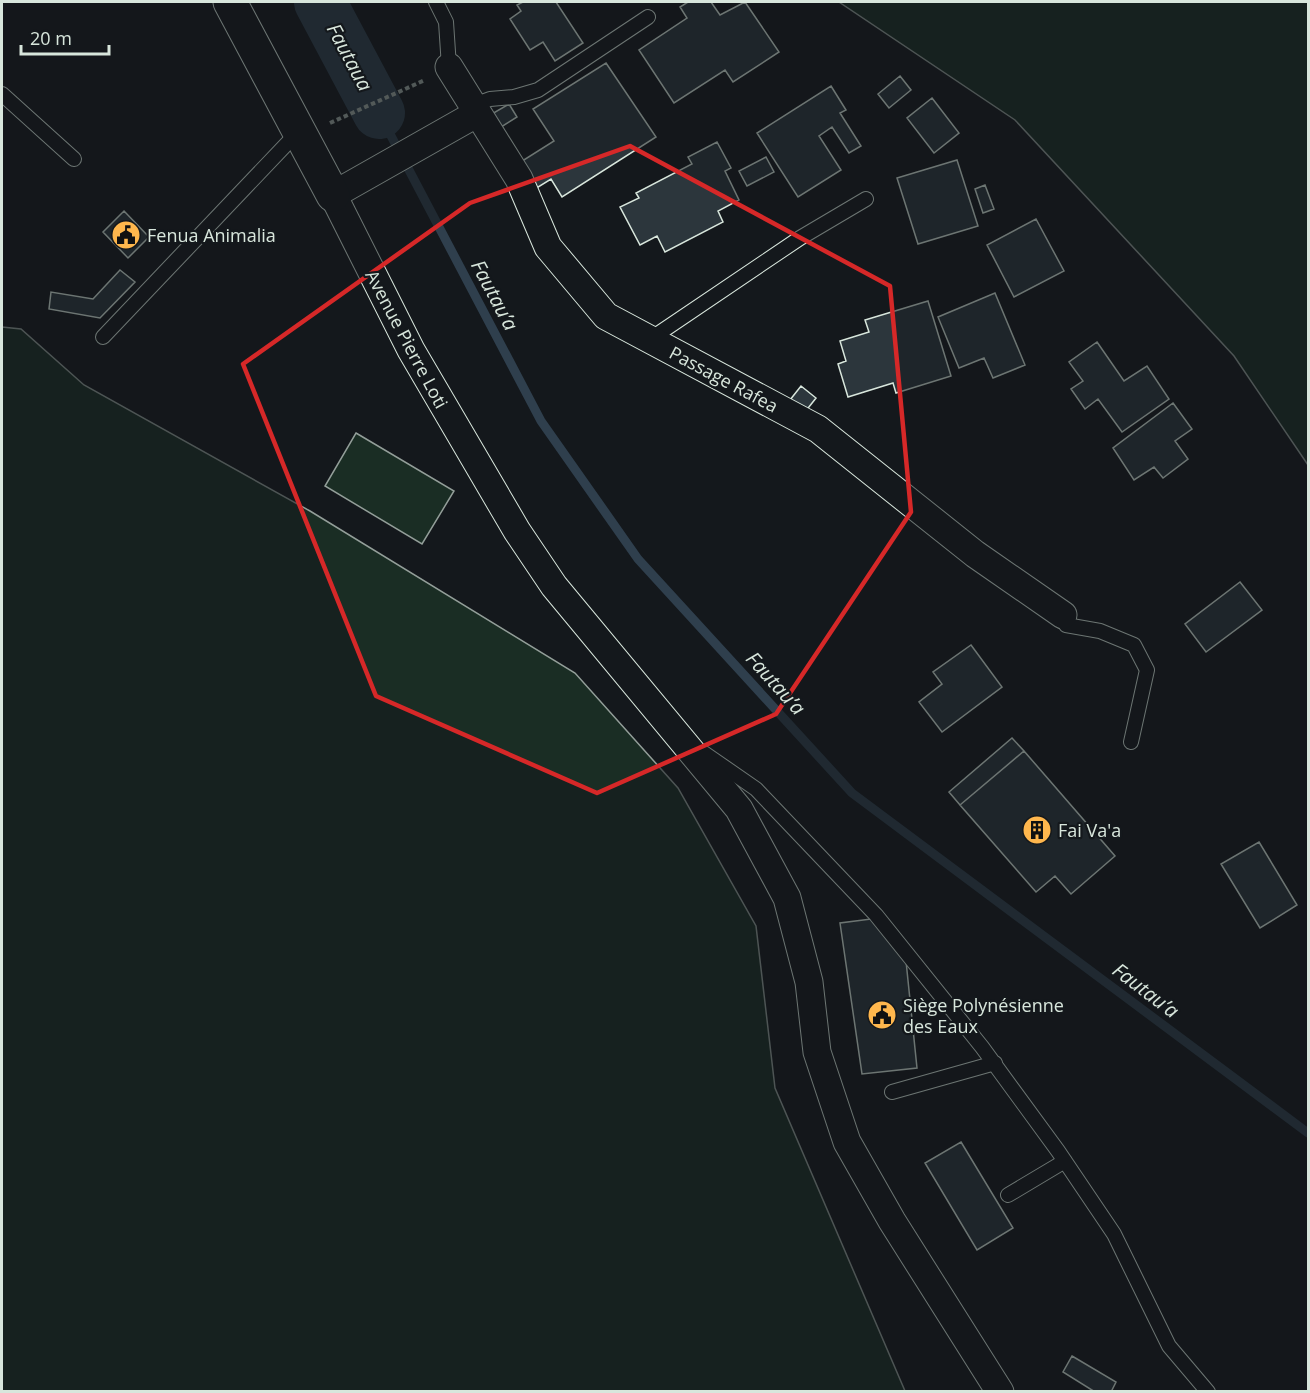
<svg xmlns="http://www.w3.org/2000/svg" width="1310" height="1393" font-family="'Open Sans',sans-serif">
	<rect width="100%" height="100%" fill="#14181c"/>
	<path fill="#1a2d24" stroke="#939e99" stroke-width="1.5" d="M839 2H1308V465L1234 356 1015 120Z
		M2 327 21 329 84 385 310 511 575 673 678 788 756 926 775 1088 905 1391H2Z
		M356 433 454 491 422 544 325 486Z"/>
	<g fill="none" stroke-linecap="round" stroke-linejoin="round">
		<path stroke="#2f3f4d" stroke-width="9" d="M379 113 541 421 638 559 852 793 1308 1133"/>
		<path stroke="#2f3f4d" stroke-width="52" d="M320 2 379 113"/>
	</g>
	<path fill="#2c363c" stroke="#d8e6dc" stroke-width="1.5" d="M523 2H556L583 43 555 61 543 42 530 50 510 19 521 11 517 5Z
		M688 2H711L720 15 745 2 779 52 733 82 725 70 674 103 639 50 687 18 680 7Z
		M606 63 656 137 562 197 551 179 535 189 519 163 554 141 533 109Z
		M900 76 911 90 889 108 878 94Z
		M831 86 846 110 840 113 861 146 849 153 832 127 819 136 841 170 798 197 757 133Z
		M932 98 959 133 934 153 907 118Z
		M509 104 517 117 498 129 490 115Z
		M717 142 731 168 725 171 739 200 718 211 723 222 665 252 657 236 640 245 620 207 639 198 636 193 692 164 688 157Z
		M766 157 774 172 747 186 739 171Z
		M957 160 978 226 918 244 897 178Z
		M985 185 994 209 983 213 975 189Z
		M124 211 149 237 128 258 103 232Z
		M1036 219 1064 271 1014 297 987 245Z
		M120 270 135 282 100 318 49 309 51 292 93 299Z
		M995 293 1025 365 993 378 984 358 959 368 938 317Z
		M928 301 951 376 896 393 893 383 848 397 838 364 846 361 840 341 869 332 865 320Z
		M1097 342 1124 381 1147 366 1169 399 1122 432 1098 399 1085 409 1071 389 1083 381 1069 362Z
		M801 386 816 398 805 412 790 400Z
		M1173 403 1192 429 1175 441 1188 459 1163 478 1154 467 1134 480 1113 448Z
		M1240 582 1262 610 1206 652 1185 624Z
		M971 645 1002 687 942 732 919 702 942 684 933 672Z
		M1012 738 1024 751 960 805 949 792Z
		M1024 751 1115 856 1071 894 1055 876 1036 892 960 805Z
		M1259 842 1297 905 1260 928 1221 864Z
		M871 919 906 961 917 1068 862 1074 840 923Z
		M961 1142 1013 1228 977 1250 925 1163Z
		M1072 1356 1116 1382 1111 1392H1095L1063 1372Z"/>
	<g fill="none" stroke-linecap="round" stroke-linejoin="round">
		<g stroke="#d8e6dc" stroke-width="16">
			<path id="lane" d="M436 2 446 22 449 67
				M2 94 74 159
				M471 106 490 99 514 97 538 90 648 17
				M103 337 298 132
				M649 340 800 238 866 199
				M1063 615 1066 625 1100 631 1134 645 1147 670 1131 742
				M704 753 756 789 876 915 982 1047 1058 1151 1114 1234 1169 1346 1208 1392
				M892 1092 995 1063
				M1008 1195 1065 1161"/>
		</g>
		<g stroke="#d8e6dc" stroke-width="29">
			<path id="street" d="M449 67 519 179 548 247 606 316 818 429 975 554 1063 615
				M476 114 333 195 411 350 517 531 554 586 739 809 787 898 809 982 817 1052 847 1142 892 1221 1000 1392"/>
		</g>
		<g stroke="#d8e6dc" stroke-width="35">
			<path id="secondary" d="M230 2 333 195"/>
		</g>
		<path stroke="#9da8a2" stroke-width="4" stroke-dasharray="4.5 3" stroke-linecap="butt" d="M330 123 425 80"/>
		<use href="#lane" stroke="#14181c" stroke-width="14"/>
		<use href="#street" stroke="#14181c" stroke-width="27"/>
		<use href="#secondary" stroke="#14181c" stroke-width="33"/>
	</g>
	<path d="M0 0H1310V1393H0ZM630 146 890 286 911 512 776 714 597 793 376 696 243 364 470 203Z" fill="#14181c" fill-opacity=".55" fill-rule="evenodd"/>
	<path fill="none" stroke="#d62828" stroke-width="4.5" stroke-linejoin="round" d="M630 146 890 286 911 512 776 714 597 793 376 696 243 364 470 203Z"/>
	<defs>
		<g id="civic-disc" transform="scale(1.5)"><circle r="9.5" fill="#ffb74d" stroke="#14181c"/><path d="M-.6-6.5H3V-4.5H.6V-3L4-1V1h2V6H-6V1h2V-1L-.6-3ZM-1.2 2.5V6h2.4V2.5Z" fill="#111"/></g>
		<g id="building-disc" transform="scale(1.5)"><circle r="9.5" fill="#ffb74d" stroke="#14181c"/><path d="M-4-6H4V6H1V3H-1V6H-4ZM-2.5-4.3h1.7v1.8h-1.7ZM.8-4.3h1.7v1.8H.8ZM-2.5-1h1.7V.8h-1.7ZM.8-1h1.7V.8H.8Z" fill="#111"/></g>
	</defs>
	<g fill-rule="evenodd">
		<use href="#civic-disc" x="126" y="235"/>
		<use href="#building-disc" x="1037" y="830"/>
		<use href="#civic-disc" x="882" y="1015"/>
	</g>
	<g text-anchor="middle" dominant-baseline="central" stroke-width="4.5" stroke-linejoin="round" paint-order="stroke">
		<g font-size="18" fill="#d8e6dc" stroke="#14181c" text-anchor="start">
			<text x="147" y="235">Fenua Animalia</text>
			<text x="1058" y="830">Fai Va'a</text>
			<text x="903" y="1005">Siège Polynésienne<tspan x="903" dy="21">des Eaux</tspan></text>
		</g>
		<g font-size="18" fill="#d8e6dc" stroke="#14181c">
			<text transform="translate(407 339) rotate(62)">Avenue Pierre Loti</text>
			<text transform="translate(724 379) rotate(28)">Passage Rafea</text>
		</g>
		<g font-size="20" font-style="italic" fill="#d8e6dc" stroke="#14181c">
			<text transform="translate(350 57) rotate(62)">Fautaua</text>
			<text transform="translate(495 295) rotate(62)">Fautau’a</text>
			<text transform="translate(776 683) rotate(48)">Fautau’a</text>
			<text transform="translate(1146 990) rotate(37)">Fautau’a</text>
		</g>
	</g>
	<rect width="1310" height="1393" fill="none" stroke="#d8e6dc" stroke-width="6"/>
	<path d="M21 45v9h88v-9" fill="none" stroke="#d8e6dc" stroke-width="3"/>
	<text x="30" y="45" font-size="18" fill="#d8e6dc" stroke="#14181c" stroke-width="4.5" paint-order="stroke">20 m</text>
</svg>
